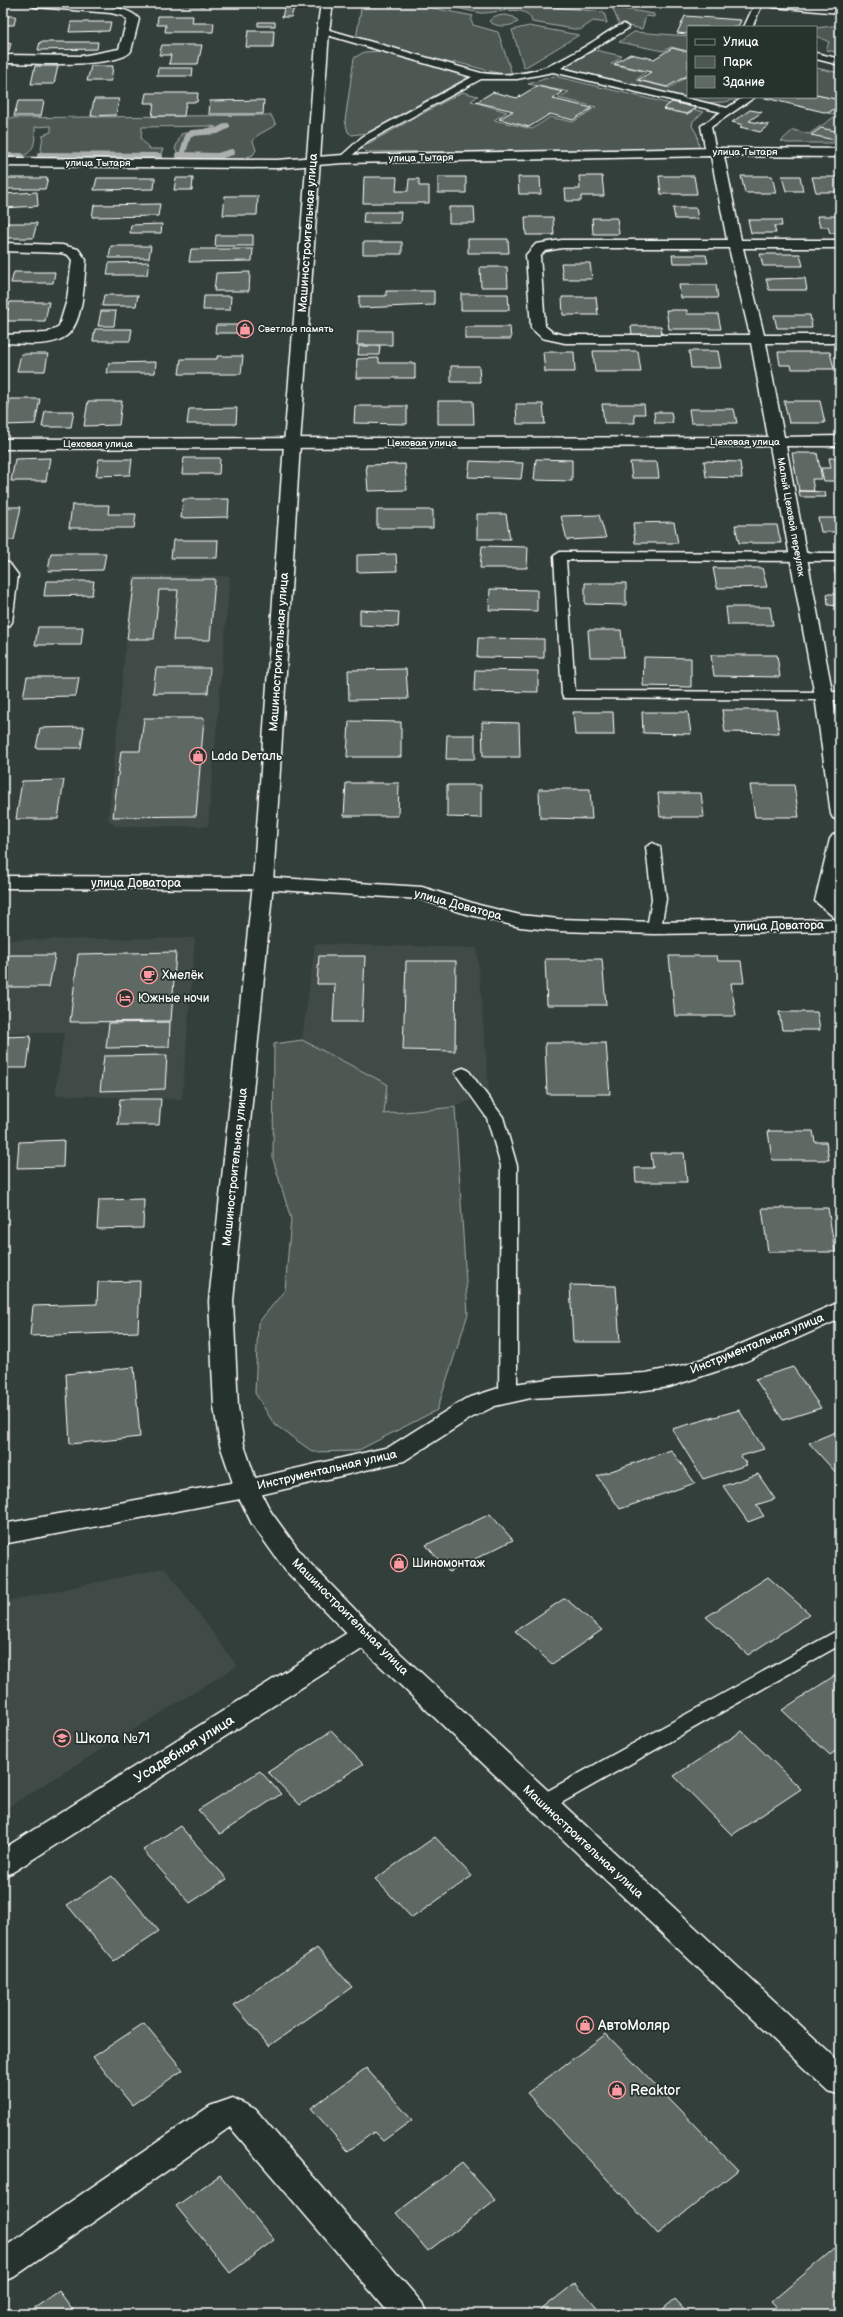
<svg xmlns="http://www.w3.org/2000/svg" width="843" height="2317" font-family="'Balsamiq Sans',sans-serif">
	<rect width="100%" height="100%" fill="#333f3a"/>
	<filter id="ink" filterUnits="userSpaceOnUse"><feTurbulence type="fractalNoise" baseFrequency=".025" numOctaves="2"/><feDisplacementMap in="SourceGraphic" scale="8" xChannelSelector="R" yChannelSelector="G"/><feConvolveMatrix kernelMatrix="1 2 1 2 8 2 1 2 1" color-interpolation-filters="sRGB"/></filter>
	<g filter="url(#ink)">
		<path fill="#404c47" d="M133 575 230 576 208 826H115L108 819Z
			M195 938 182 1099 55 1095 64 1033H3V940Z
			M315 944 477 948 489 1092 455 1107 384 1114 386 1084 302 1040Z
			M165 1568 237 1666 3 1810V1602Z"/>
		<path fill="#4d5853" stroke="#a6aca9" d="M362 3H407L473 16 471 20 473 25 498 32 513 77 455 62 449 65 356 39Z
			M432 3H514L604 12 607 23 593 21 580 30 532 22C529 2 492 14 481 13 465 10 449 6 432 3Z
			M612 7 654 14V17L646 16 642 29 619 24Z
			M505 15 514 17 518 22C510 27 496 28 489 21L495 16Z
			M840 25V53L826 50 829 42 816 36V28Z
			M529 26 579 35 524 68 512 30Z
			M634 32 688 36V51L671 47 663 51 619 42Z
			M595 50 622 56 611 64 646 72 636 80 669 88 688 76V97H744L725 102 703 103 576 73 568 67V65Z
			M383 51 470 76 367 133 352 135 348 132 345 121 354 58 364 52Z
			M816 68 840 73V100L816 95Z
			M554 76 704 112 693 121 692 126 697 134 699 147 696 150 366 152 362 147 462 92 478 96 471 101 507 112 494 120 532 129 550 117 573 122 596 107 558 98 569 92 528 84Z
			M840 105V143H787L781 141 793 130 809 134 837 115 828 113Z
			M271 115 276 125 258 135 253 141 256 150 253 155 241 159 181 158 175 149 181 134 216 127 209 126 142 127 141 139 150 149H163L159 158 40 157 43 135 51 132V126L35 127C36 155 28 157 3 158V118Z
			M302 1040 387 1084 384 1114 455 1107 468 1314 437 1410 357 1451 313 1452 274 1424 255 1393 258 1323 285 1290 291 1219 273 1159 274 1044Z"/>
		<g fill="none" stroke-linecap="round" stroke-linejoin="round">
			<path stroke="#abb0ae" stroke-width="6" d="M40 155 159 156
				M178 155 218 156 232 152
				M182 155 188 136 192 133 217 131 227 126
				M3 156H21"/>
		</g>
		<path fill="#5f6964" stroke="#fff" d="M184 3H205L204 6 183 5Z
			M231 3H256L254 6 230 5Z
			M285 5H295L291 17H282Z
			M3 16H16L14 25H3Z
			M158 16H193L192 23H214L213 32H165L166 25H157Z
			M685 16 741 20 738 27H688V34L677 33Z
			M71 22H111L109 31 69 32Z
			M258 22H275V26H258Z
			M248 31H274L273 47H246Z
			M40 42H98L97 49 38 50Z
			M3 43H11L9 51H3Z
			M162 45H202L198 64H169L171 55H159Z
			M672 48 688 52V75L667 87 638 80 651 72 614 64 630 54 654 59Z
			M35 66H58L54 84H31Z
			M91 66H113L111 81H87Z
			M158 68H193L192 76H157Z
			M537 86 563 92 553 99 592 108 573 120 550 114 529 127 499 119 513 111 476 102 493 92 517 98Z
			M146 93H198L197 102H186L184 116H152L154 103H144Z
			M816 95 840 100V105L828 113 761 97H816Z
			M94 99H119L116 115 91 116Z
			M264 100 263 114H209L210 101Z
			M18 101H44L41 116H14Z
			M672 102 697 108 687 114 663 109Z
			M750 110 762 112 749 121 769 125 760 132 740 127 743 125 732 122Z
			M821 128 840 132V136L835 140 811 135Z
			M579 176H602L604 196H581V201H566L565 189H580Z
			M659 176H694L697 194H661Z
			M741 176H772L776 193H745Z
			M782 176H800L803 191H786Z
			M364 177H397L396 191H408L409 179H419V186H429V203H363Z
			M438 177H466V193H438Z
			M518 177H540L541 194H519Z
			M812 177H839L840 192H816Z
			M6 178H48L45 189H3Z
			M97 178H155L154 189 94 190Z
			M176 178H193L192 190H174Z
			M37 192 38 206 3 208V194Z
			M225 196H258L257 215H223Z
			M160 204 158 216 92 217 94 205Z
			M449 207H474L475 223H449Z
			M673 208H696L698 219H675Z
			M364 212H401L400 223H363Z
			M817 216H840V233H830L828 227H820Z
			M525 217H553L554 235H526Z
			M592 218H617L619 234H593Z
			M748 220H781L782 226H774L776 233H751Z
			M3 223H37L33 238H3Z
			M162 224 161 233H130L131 225Z
			M216 235H253V246H215Z
			M468 239H508L509 253H468Z
			M363 242H402V254H363Z
			M111 246H151L149 258H109Z
			M191 249H253L252 261 189 262Z
			M760 254H800L803 266H763Z
			M672 255H706L708 263H673Z
			M149 262 147 275H107L109 263Z
			M561 263H590L592 279H563Z
			M480 267H507L508 287H481Z
			M14 272H55L53 283H11Z
			M250 272 249 291H214L216 273Z
			M805 278 807 290H769L766 279Z
			M679 285H716L718 298H681Z
			M386 291H434V305L359 308V296H386Z
			M461 294H508L509 310H461Z
			M104 295H138L136 306H102Z
			M204 296H231L230 310H203Z
			M562 297H596L598 315H563Z
			M10 302H49L45 321H3V310H8Z
			M666 310H687V314H718L721 329H669Z
			M101 311H116L114 326H98Z
			M774 315H810L812 328H777Z
			M216 325H245V333H215Z
			M631 326H661L662 335H632Z
			M465 327H510L511 339H465Z
			M95 329H132L130 341H93Z
			M358 331H392V345H357Z
			M359 346H380L379 355H358Z
			M593 351H638L641 372H595Z
			M689 351H718L721 368H691Z
			M543 352H574L575 372H545Z
			M778 352H830L834 369H792L791 365H780Z
			M21 354H48L45 371H17Z
			M217 356H243L241 374H179L181 359H217Z
			M379 358V363H415V378H356L357 359Z
			M156 362 155 373H107L109 363Z
			M451 366H479L480 382H451Z
			M10 399H40L35 424 5 425Z
			M88 401H122L119 425 84 426Z
			M438 401H473L474 424H438Z
			M784 401H820L825 423H789Z
			M516 404H543L545 424H517Z
			M602 404H644L645 414H634L635 423H604Z
			M355 406H407V424L354 423Z
			M237 408 236 424H187L189 409Z
			M689 409H734L737 423H691Z
			M45 411H74L71 427H42Z
			M654 412H671L673 423H655Z
			M792 453H817L822 479H812L814 491H799Z
			M50 458 46 481H11L15 459Z
			M184 458H220L219 474H182Z
			M829 458H840V481H824L821 468H831Z
			M99 459H132L130 475 96 476Z
			M536 459 572 460V481L534 480Z
			M470 461 523 463 521 479 468 477Z
			M704 461 740 462 742 478 706 477Z
			M630 462H657L659 478H632Z
			M405 464 407 490 368 491 366 465Z
			M799 491 825 492 826 497H800Z
			M183 499H229L228 517 181 518Z
			M72 505H109L108 514H136L134 528H69Z
			M3 507H21L14 540H3Z
			M377 510H433V528H377Z
			M477 514H506L510 539H477Z
			M599 515 606 538 567 540 561 516Z
			M818 518H840V532H821Z
			M674 522 678 543H635L633 523Z
			M735 525H777L781 543H739Z
			M173 540H218L217 558H171Z
			M482 546 528 547 527 568H480Z
			M51 553H106L103 570 48 571Z
			M396 554 397 571 357 572V555Z
			M713 568H762L767 587 717 588Z
			M834 568H840V584H837Z
			M135 579H215L210 640H173L178 590H159L154 639H127Z
			M46 581H94L92 595 44 596Z
			M585 583H626V605L585 604Z
			M490 589 537 590V611L489 610Z
			M827 594H840V611L839 606 828 605Z
			M726 607H770L773 625H728Z
			M360 610 399 612 398 627 360 625Z
			M38 627H83L81 645H35Z
			M588 630H621L624 657H590Z
			M478 638 544 639V658L477 657Z
			M711 655H777L780 677 714 676Z
			M644 657 691 658V687L643 686Z
			M156 668H210L208 693H153Z
			M406 669 408 699 349 700 348 670Z
			M475 670 538 671V692L474 691Z
			M27 677H79L76 696 23 697Z
			M722 710H776L779 733 725 732Z
			M573 712H613L614 735H575Z
			M642 712H688L691 734 643 733Z
			M144 718H204L196 816 113 817 121 751H140Z
			M349 721 401 722V757H347Z
			M482 722 519 723 520 757H483Z
			M84 727 81 748H36L40 728Z
			M447 735H475V759H446Z
			M64 780 58 819H16L22 781Z
			M346 783H399L398 816H344Z
			M447 785H481V818L447 817Z
			M750 785H794L799 817H755Z
			M539 789H590L592 819 540 818Z
			M658 793H701L704 817H660Z
			M176 952 171 1021 70 1022 78 954Z
			M9 955H55L49 987H3Z
			M319 956H365L362 1022H333L335 984H317Z
			M669 956H717L718 961H741L744 983H731L736 1016H675Z
			M545 959H602L606 1005H547Z
			M406 961H456L455 1051 403 1050Z
			M779 1012H817L820 1030H782Z
			M170 1022 169 1047 106 1048 109 1023Z
			M31 1036 27 1068H3V1037Z
			M545 1043H606L610 1094H547Z
			M167 1055 165 1089 100 1091 104 1056Z
			M120 1099H161L159 1125H118Z
			M768 1131H813L815 1142H826L829 1160H772Z
			M64 1140 63 1167 17 1168 19 1142Z
			M651 1153H684L687 1182H636L635 1168H653Z
			M144 1199 143 1228 97 1229 99 1200Z
			M762 1208H828L835 1252H768Z
			M140 1281 138 1332 30 1336 33 1306 97 1304 98 1282Z
			M570 1285 616 1286 620 1342H573Z
			M134 1367 140 1437 70 1444 66 1374Z
			M793 1367 821 1408 783 1420 755 1379Z
			M739 1410 764 1449 741 1456 747 1465 703 1479 672 1429Z
			M840 1430V1475L839 1476 809 1443Z
			M671 1450 695 1483 620 1509 597 1476Z
			M758 1474 775 1499 756 1505 764 1516 748 1522 723 1486Z
			M490 1514 513 1540 449 1572 426 1545Z
			M768 1577 810 1614 748 1655 706 1617Z
			M565 1598 602 1630 552 1664 515 1631Z
			M840 1672V1748L830 1755 782 1710Z
			M331 1731 363 1764 300 1805 268 1772Z
			M742 1731 801 1789 732 1835 674 1776Z
			M260 1771 281 1794 220 1834 198 1810Z
			M180 1826 227 1879 190 1903 143 1850Z
			M435 1837 472 1876 412 1918 375 1879Z
			M112 1876 159 1931 114 1961 67 1905Z
			M317 1948 352 1987 269 2046 234 2005Z
			M144 2023 183 2070 132 2105 93 2057Z
			M606 2034 738 2170 658 2234 527 2093Z
			M366 2068 412 2120 383 2141 374 2132 348 2151 311 2108Z
			M462 2163 495 2200 428 2251 396 2213Z
			M220 2175 274 2240 230 2273 176 2206Z
			M835 2248 840 2252V2314H782L771 2302Z
			M575 2283 602 2314H536Z
			M59 2291 76 2314H26Z
			M675 2299 689 2314H657Z"/>
		<g fill="none" stroke-linecap="round" stroke-linejoin="round">
			<g stroke="#fff" stroke-width="3">
				<path id="service" d="M755 3H763L752 27H744Z
					M624 24 628 27 627 29 561 68 727 108 744 97H755L711 127 716 152 714 154 711 155 706 152 701 126 721 112 553 72 517 79H481L368 141 346 161 343 162 338 159 362 137 472 77 320 33V29H326L481 73C530 79 551 67 591 43 601 37 613 27 624 24Z
					M816 53 840 59V65L816 59Z
					M560 552 840 553V561L566 560 575 691 840 692V700L564 698 562 695 554 556Z
					M653 843 660 847 666 899 661 928 654 932 647 928 652 899 646 847Z
					M463 1068 468 1070 503 1117 517 1166V1395L514 1399 508 1401 502 1399 499 1395 501 1166 487 1118 455 1073 458 1070Z
					M840 1629V1645L549 1810 542 1812 535 1810 532 1804 535 1798Z"/>
			</g>
			<g stroke="#fff" stroke-width="3">
				<path id="minor" d="M29 3C55 3 124 0 139 19L131 51C119 69 25 63 3 63V55L82 56 119 49 127 20 123 16 111 13 35 7Z
					M717 148 840 149V157L724 156 741 240H840V248H743L764 335H840V343H766L784 437 840 436V446H786L833 696 840 746V820L833 818 831 814 815 696 770 446 3 449V439L768 437 751 343H565L542 338 531 328 526 255 536 244 562 240H727L711 156 343 163 277 168 3 166V158L277 160 343 155ZM562 248H729L750 335H565L552 332 545 326 540 256 545 251Z
					M3 243 62 245 78 249 86 260C84 280 84 323 66 336 50 348 22 343 3 343V335L47 333 59 326 67 300 72 260 68 255 61 253 3 251Z
					M3 562 9 563 18 575 12 622 9 626 3 627Z
					M840 833V879L835 900 840 904V931L654 934 559 931 520 927 466 914 420 899 263 889 3 888V876L263 877 422 887 479 905 520 915 559 919 654 922 836 919 815 901 830 839 833 835Z
					M840 1302V1319L742 1363 669 1387 623 1393 531 1398 495 1406 471 1418 404 1461 247 1498 238 1496 235 1489 238 1482 247 1480 389 1447 465 1399 508 1385 554 1378 646 1373 685 1365 725 1351Z
					M364 1625 373 1628 377 1635 373 1642 13 1872 3 1876V1849L355 1628Z
					M233 2098 255 2109 422 2303 427 2314H390L230 2127 14 2277 3 2281V2248L210 2106Z"/>
			</g>
			<g stroke="#fff" stroke-width="3">
				<path id="tertiary" d="M247 1480 256 1482 259 1489 256 1496 3 1544V1524Z"/>
			</g>
			<g stroke="#fff" stroke-width="3">
				<path id="secondary" d="M767 3 840 5V13L773 7Z"/>
			</g>
			<g stroke="#fff" stroke-width="3">
				<path id="primary" d="M321 3H333L329 31 300 444 273 883 233 1301 238 1407 244 1445 259 1489 271 1512 303 1556 373 1628 840 2062V2096L829 2092 355 1642 285 1570 252 1524 235 1489 220 1445 214 1407 209 1301 253 883 284 444 317 31Z"/>
			</g>
			<use href="#service" fill="#26332d" fill-rule="evenodd"/>
			<use href="#minor" fill="#26332d" fill-rule="evenodd"/>
			<use href="#tertiary" fill="#26332d" fill-rule="evenodd"/>
			<use href="#secondary" fill="#26332d" fill-rule="evenodd"/>
			<use href="#primary" fill="#26332d" fill-rule="evenodd"/>
		</g>
	</g>
	<defs>
		<g id="shop-ring" transform="scale(0.9)"><circle r="9.5" fill="#26332d" stroke="#ff9aa2" stroke-width="1.5"/><path d="M-5-2.5h2.3a2.7 3.5 0 0 1 5.4 0H5L5.5 6h-11ZM-1.5-2.5h3a1.5 2.3 0 0 0-3 0Z" fill="#ff9aa2"/></g>
		<g id="cafe-ring" transform="scale(0.9)"><circle r="9.5" fill="#26332d" stroke="#ff9aa2" stroke-width="1.5"/><path d="M-5.5-4.5H6V0H3Q3 3.5 0 3.5H-2.5Q-5.5 3.5-5.5 0ZM3-3.2v2h1.7v-2ZM-6 4.5H4V6H-6Z" fill="#ff9aa2"/></g>
		<g id="hotel-ring" transform="scale(0.9)"><circle r="9.5" fill="#26332d" stroke="#ff9aa2" stroke-width="1.5"/><path d="M-6-4.5h1.5V1H6V5H4.5V3h-9V5H-6ZM-4 0a1.8 1.8 0 1 1 3.6 0ZM.5 0V-2.5h3Q6-2.5 6 0Z" fill="#ff9aa2"/></g>
		<g id="school-ring" transform="scale(0.9)"><circle r="9.5" fill="#26332d" stroke="#ff9aa2" stroke-width="1.5"/><path d="M0-5L7-2L0 1L-7-2ZM-4 1L0 2.5L4 1V4Q0 6-4 4Z" fill="#ff9aa2"/></g>
	</defs>
	<g fill-rule="evenodd">
		<use href="#shop-ring" x="245" y="329"/>
		<use href="#shop-ring" x="198" y="756"/>
		<use href="#cafe-ring" x="149" y="975"/>
		<use href="#hotel-ring" x="125" y="998"/>
		<use href="#shop-ring" x="399" y="1563"/>
		<use href="#school-ring" x="62" y="1738"/>
		<use href="#shop-ring" x="585" y="2025"/>
		<use href="#shop-ring" x="617" y="2090"/>
	</g>
	<g text-anchor="middle" dominant-baseline="central" stroke-width="3.5" stroke-linejoin="round" paint-order="stroke">
		<g font-size="10" fill="#fff" stroke="#26332d">
			<text x="745" y="152">улица Тытаря</text>
			<text transform="translate(421 158) rotate(-1)">улица Тытаря</text>
			<text x="98" y="163">улица Тытаря</text>
			<text x="745" y="442">Цеховая улица</text>
			<text x="422" y="443">Цеховая улица</text>
			<text x="98" y="444">Цеховая улица</text>
			<text transform="translate(791 517) rotate(80)">Малый Цеховой переулок</text>
		</g>
		<g font-size="10" fill="#fff" stroke="#26332d" text-anchor="start">
			<text x="258" y="329">Светлая память</text>
		</g>
		<g font-size="12" fill="#fff" stroke="#26332d">
			<text transform="translate(308 233) rotate(-86)">Машиностроительная улица</text>
			<text transform="translate(279 652) rotate(-86)">Машиностроительная улица</text>
			<text x="136" y="883">улица Доватора</text>
			<text transform="translate(458 905) rotate(15)">улица Доватора</text>
			<text transform="translate(779 926) rotate(-1)">улица Доватора</text>
			<text transform="translate(235 1167) rotate(-84)">Машиностроительная улица</text>
			<text transform="translate(757 1344) rotate(-22)">Инструментальная улица</text>
			<text transform="translate(327 1470) rotate(-13)">Инструментальная улица</text>
			<text transform="translate(350 1617) rotate(45)">Машиностроительная улица</text>
			<text transform="translate(583 1842) rotate(43)">Машиностроительная улица</text>
		</g>
		<g font-size="12" fill="#fff" stroke="#26332d" text-anchor="start">
			<text x="211" y="756">Lada Dеталь</text>
			<text x="162" y="975">Хмелёк</text>
			<text x="138" y="998">Южные ночи</text>
			<text x="412" y="1563">Шиномонтаж</text>
		</g>
		<g font-size="14" fill="#fff" stroke="#26332d" text-anchor="start">
			<text x="75" y="1738">Школа №71</text>
			<text x="598" y="2025">АвтоМоляр</text>
			<text x="630" y="2090">Reaktor</text>
		</g>
		<g font-size="14" fill="#fff" stroke="#26332d">
			<text transform="translate(184 1749) rotate(-32)">Усадебная улица</text>
		</g>
	</g>
	<rect width="843" height="2317" fill="none" stroke="#26332d" stroke-width="16"/>
	<rect x="8" y="8" width="827" height="2301" fill="none" stroke="#fff" stroke-width="1.5" filter="url(#ink)"/>
	<rect x="687" y="26" width="130" height="72" fill="#26332d" stroke="#7d8581"/>
	<rect x="695" y="39" width="20" height="6" fill="#26332d" stroke="#7d8581"/>
	<text x="723" y="46" font-size="12" fill="#ffffff">Улица</text>
	<rect x="695" y="56" width="20" height="12" fill="#4d5853" stroke="#7d8581"/>
	<text x="723" y="66" font-size="12" fill="#ffffff">Парк</text>
	<rect x="695" y="76" width="20" height="12" fill="#5f6964" stroke="#7d8581"/>
	<text x="723" y="86" font-size="12" fill="#ffffff">Здание</text>
</svg>
